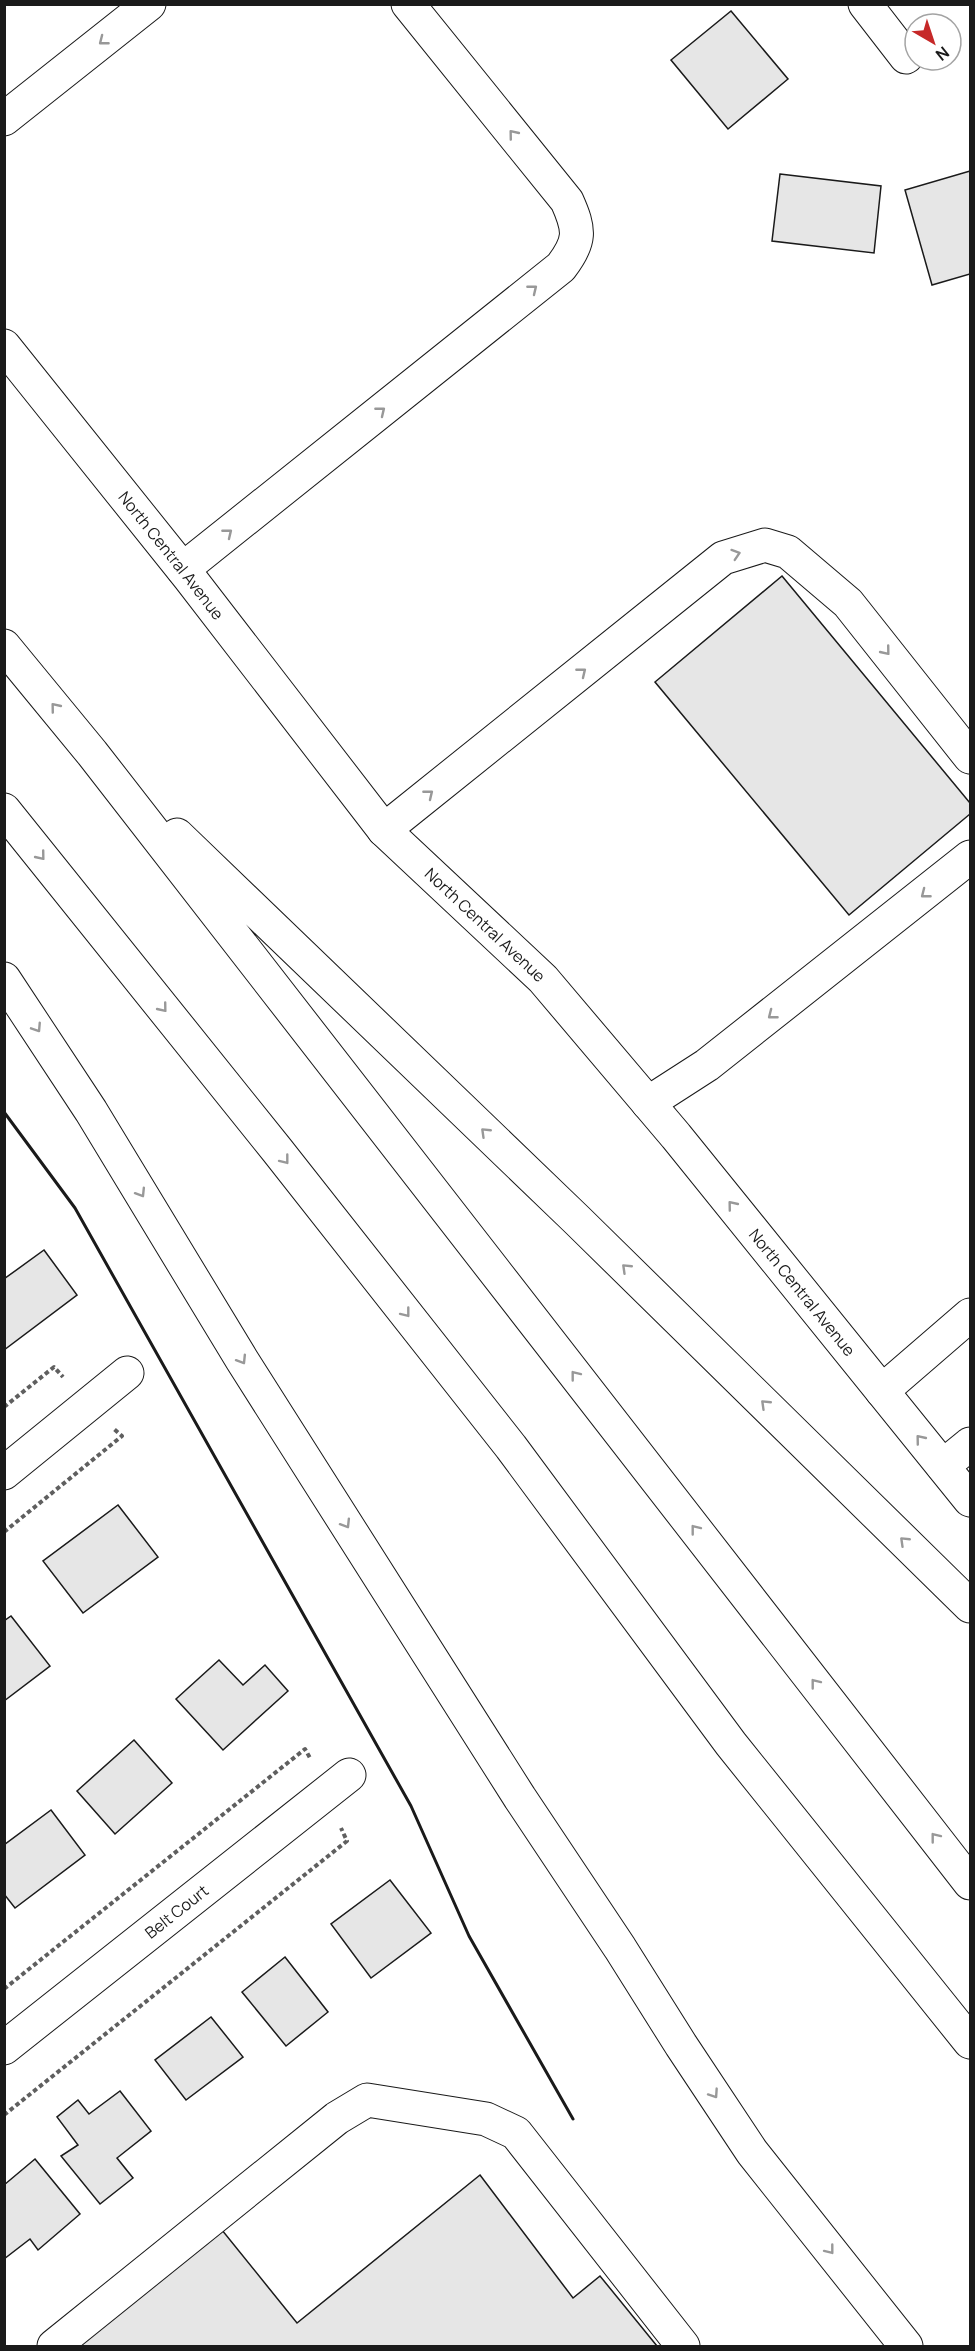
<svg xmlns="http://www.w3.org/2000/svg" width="975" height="2351" font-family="Manrope,sans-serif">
	<rect width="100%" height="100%" fill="#fff"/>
	<path fill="#e6e6e6" stroke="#1a1a1a" stroke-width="1.5" d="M731 11 788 79 728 129 671 60Z
		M970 171V274L932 285 905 190Z
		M780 174 881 186 874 253 772 241Z
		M782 576 970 803V814L849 915 655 682Z
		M44 1250 77 1295 4 1350V1279Z
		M118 1505 158 1557 83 1613 43 1561Z
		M11 1616 50 1666 4 1701V1621Z
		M219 1660 243 1685 265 1665 288 1691 223 1750 176 1699Z
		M134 1740 172 1783 115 1834 77 1791Z
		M51 1810 85 1855 15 1908 4 1894V1845Z
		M390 1880 431 1933 371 1978 331 1924Z
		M285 1957 328 2012 286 2046 242 1992Z
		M211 2017 243 2057 186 2100 155 2060Z
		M120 2091 151 2131 117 2158 133 2178 100 2204 61 2156 78 2145 57 2117 78 2100 89 2114Z
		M35 2159 80 2214 38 2250 30 2239 4 2259V2185Z
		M480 2175 573 2298 600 2276 657 2346H79L222 2230 297 2323Z"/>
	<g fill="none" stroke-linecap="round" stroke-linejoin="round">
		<g stroke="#1a1a1a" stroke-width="35">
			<g id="minor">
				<path d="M865 4 906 57"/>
				<path d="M4 119 149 4"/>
				<path id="s1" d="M4 346 189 577 384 830 543 979 676 1136 970 1500"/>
				<path d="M183 569 561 267C581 241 580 230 567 201L408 4"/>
				<path d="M384 830 723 558 765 545 788 552 848 603 970 757"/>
				<path d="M648 1103 707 1065 970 857"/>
				<path d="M882 1391 970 1315"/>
				<path d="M943 1466 970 1444"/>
				<path d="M4 1473 127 1373"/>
				<path id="s2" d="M4 2048 349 1775"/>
				<path d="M54 2346 337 2118 367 2100 486 2119 516 2133 683 2346"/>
			</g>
		</g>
		<g stroke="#1a1a1a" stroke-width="35">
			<path id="highway" d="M4 646 92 753 970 1883
				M4 810 277 1150 511 1447 731 1744 970 2042
				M177 835 577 1220 970 1606
				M4 979 91 1111 242 1360 520 1798 620 1948 681 2045 752 2152 906 2346"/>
		</g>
		<path stroke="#5f5f5f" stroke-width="4" stroke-dasharray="4.5 3" stroke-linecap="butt" d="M4 1407 54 1367 63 1377
			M4 1532 122 1436 114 1429
			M4 1989 305 1749 310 1758
			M4 2115 347 1841 341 1828"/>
		<use href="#minor" stroke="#fff" stroke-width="33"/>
		<use href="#highway" stroke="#fff" stroke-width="33"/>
		<path stroke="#1a1a1a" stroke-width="3" d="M4 1112 75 1208 411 1806 469 1936 573 2119"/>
	</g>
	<defs><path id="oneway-chevron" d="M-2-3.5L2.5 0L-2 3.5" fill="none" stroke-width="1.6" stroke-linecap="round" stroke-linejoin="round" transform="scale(1.5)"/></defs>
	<g stroke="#989898">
		<use href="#oneway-chevron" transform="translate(103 41) rotate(142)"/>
		<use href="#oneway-chevron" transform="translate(513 134) rotate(-129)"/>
		<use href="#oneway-chevron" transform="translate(533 289) rotate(-39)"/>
		<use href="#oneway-chevron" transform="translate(381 411) rotate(-39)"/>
		<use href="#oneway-chevron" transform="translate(228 533) rotate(-39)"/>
		<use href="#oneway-chevron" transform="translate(736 554) rotate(-18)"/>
		<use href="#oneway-chevron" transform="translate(886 651) rotate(51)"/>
		<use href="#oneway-chevron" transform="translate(582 672) rotate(-39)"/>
		<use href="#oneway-chevron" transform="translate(55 707) rotate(-129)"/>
		<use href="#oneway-chevron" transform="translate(429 794) rotate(-39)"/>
		<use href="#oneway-chevron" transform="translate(41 856) rotate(51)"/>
		<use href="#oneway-chevron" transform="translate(925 894) rotate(142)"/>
		<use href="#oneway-chevron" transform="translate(163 1008) rotate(51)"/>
		<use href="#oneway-chevron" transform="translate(772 1015) rotate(142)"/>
		<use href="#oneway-chevron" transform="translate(37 1028) rotate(57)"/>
		<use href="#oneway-chevron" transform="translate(485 1132) rotate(-136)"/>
		<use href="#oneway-chevron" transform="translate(285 1160) rotate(52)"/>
		<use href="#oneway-chevron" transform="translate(141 1193) rotate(58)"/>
		<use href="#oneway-chevron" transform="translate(732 1205) rotate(-129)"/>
		<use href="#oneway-chevron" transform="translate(626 1268) rotate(-136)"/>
		<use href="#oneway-chevron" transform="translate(406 1313) rotate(52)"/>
		<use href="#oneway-chevron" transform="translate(242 1360) rotate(58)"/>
		<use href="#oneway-chevron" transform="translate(575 1375) rotate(-128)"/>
		<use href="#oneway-chevron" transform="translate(765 1404) rotate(-136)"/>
		<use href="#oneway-chevron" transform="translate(920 1439) rotate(-129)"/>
		<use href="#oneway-chevron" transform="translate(346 1524) rotate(58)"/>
		<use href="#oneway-chevron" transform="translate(695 1529) rotate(-128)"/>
		<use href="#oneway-chevron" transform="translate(904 1541) rotate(-136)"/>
		<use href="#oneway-chevron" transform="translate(815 1683) rotate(-128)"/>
		<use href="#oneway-chevron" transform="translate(935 1837) rotate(-128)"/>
		<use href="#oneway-chevron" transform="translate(714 2094) rotate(56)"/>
		<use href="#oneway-chevron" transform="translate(830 2250) rotate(52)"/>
	</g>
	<g text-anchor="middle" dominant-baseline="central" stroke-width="4.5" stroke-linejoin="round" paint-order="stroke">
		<g font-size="16" fill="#1a1a1a" stroke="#fff">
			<text stroke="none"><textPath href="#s1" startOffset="268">North Central Avenue</textPath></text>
			<text stroke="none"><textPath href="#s1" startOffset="754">North Central Avenue</textPath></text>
			<text stroke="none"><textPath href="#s1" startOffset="1240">North Central Avenue</textPath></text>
			<text stroke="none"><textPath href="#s2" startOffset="220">Belt Court</textPath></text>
		</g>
	</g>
	<rect width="975" height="2351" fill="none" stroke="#1a1a1a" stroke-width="12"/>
	<g transform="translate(933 42) rotate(141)"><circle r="28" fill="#ffffff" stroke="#a3a3a3" stroke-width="1.5"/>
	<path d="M0-4.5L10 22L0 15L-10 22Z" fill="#c62828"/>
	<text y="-9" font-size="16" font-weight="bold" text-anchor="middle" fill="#1a1a1a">N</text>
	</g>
</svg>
